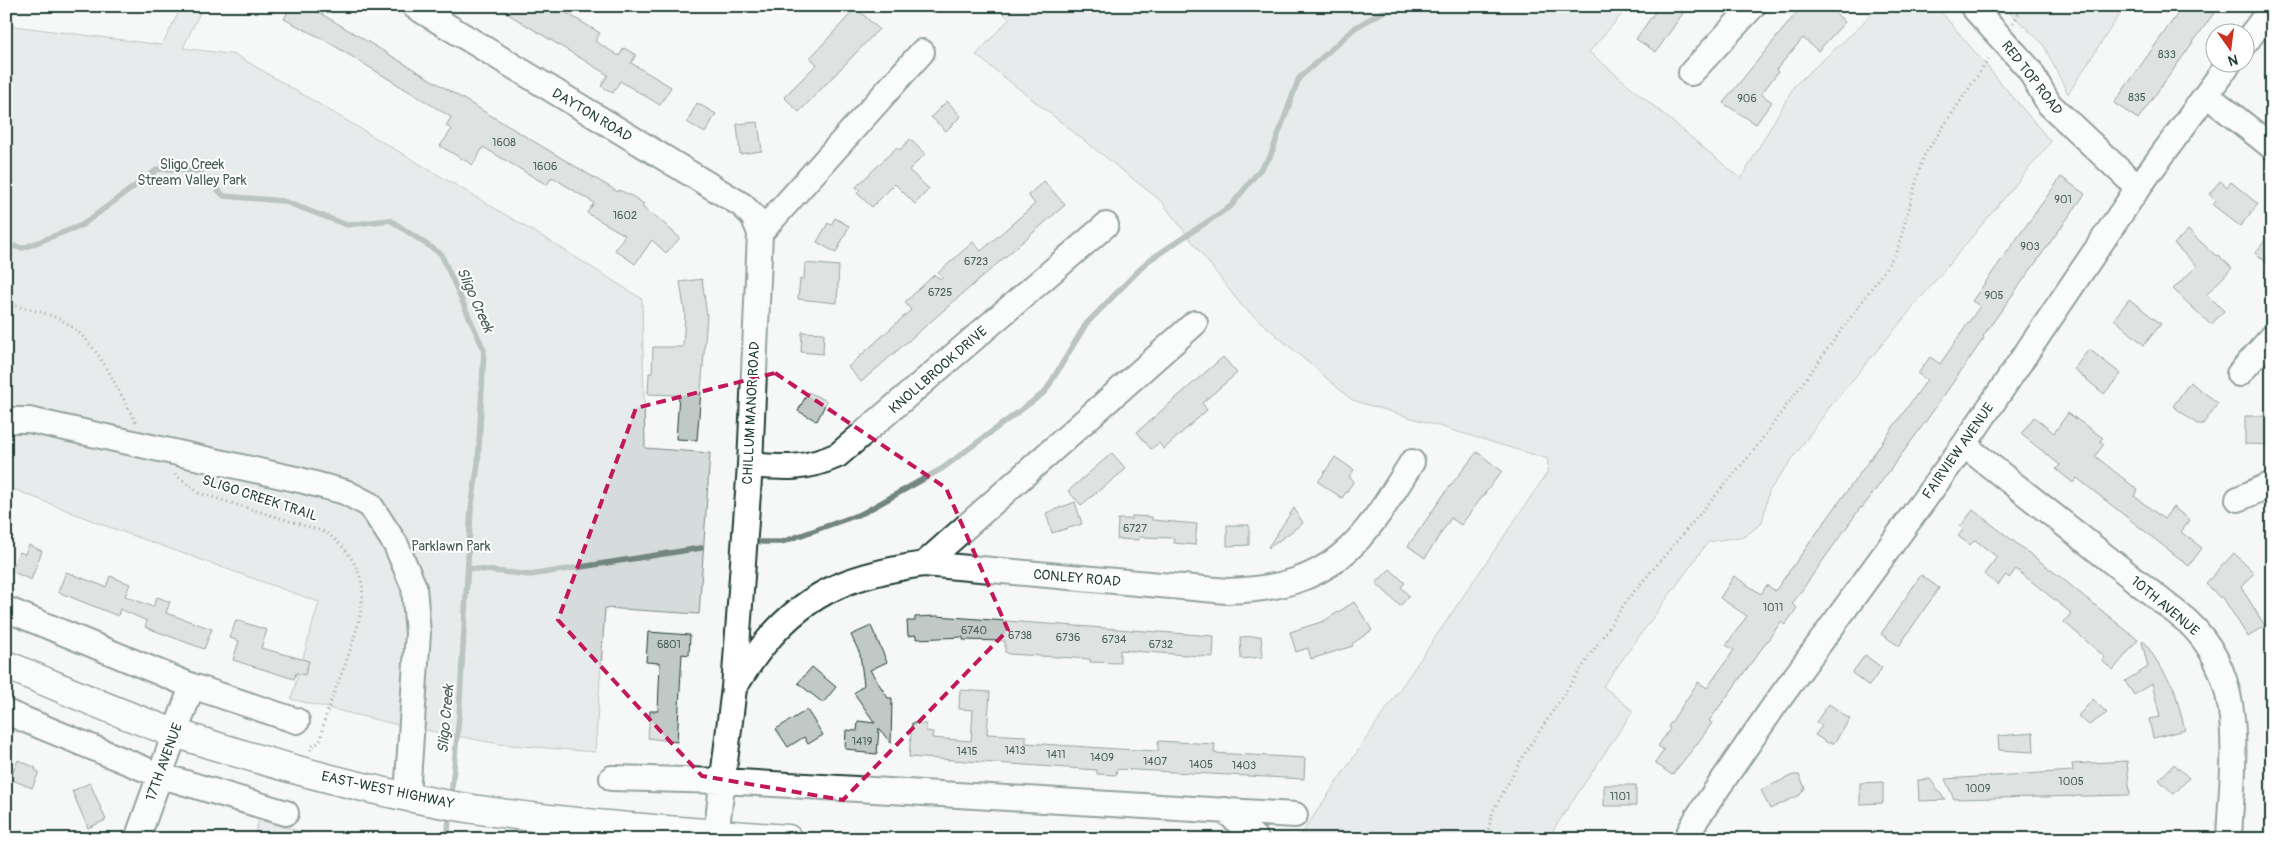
<svg xmlns="http://www.w3.org/2000/svg" width="2278" height="845" font-family="Pangolin,sans-serif">
	<rect width="100%" height="100%" fill="#f6f7f7"/>
	<filter id="ink" filterUnits="userSpaceOnUse"><feTurbulence type="fractalNoise" baseFrequency=".02" numOctaves="2"/><feDisplacementMap in="SourceGraphic" scale="10" xChannelSelector="R" yChannelSelector="G"/><feConvolveMatrix kernelMatrix="1 2 1 2 8 2 1 2 1" color-interpolation-filters="sRGB"/></filter>
	<g filter="url(#ink)">
		<path fill="#d6dcdb" stroke="#7a8c88" d="M182 6H203L183 48 236 55 553 243 642 299 645 448 710 453 699 614 605 608 595 752 499 744 398 725 291 699 319 602 98 523 6 486V25L162 45Z
			M997 6H1629L1589 52 1741 179 1794 86 1855 31 1879 6H1936L2051 142 1829 408 1769 491 1762 523 1745 536 1708 542 1603 686 1633 711 1547 839H1298L1547 473 1548 459 1352 400 1241 305 1161 201 976 55 1009 19Z
			M2003 6H2125L2068 94 2043 44Z
			M259 820 327 839H253Z"/>
		<g fill="none" stroke-linecap="round" stroke-linejoin="round">
			<path stroke="#72857f" stroke-width="5.5" d="M6 245 23 248 82 225 158 169 199 171 224 196 283 201 347 225 390 220 441 254 484 350 478 464 471 509 459 716 451 797
				M761 542H782L863 513 943 468 1045 392 1086 324 1148 261 1231 206 1270 157 1299 78 1356 27 1393 6
				M468 568 530 575 701 548
				M447 839 450 811"/>
		</g>
		<path fill="#c0c9c6" stroke="#1f3d34" d="M291 6H307L320 13 618 192 619 190 632 196 644 204 642 207 659 219 680 238 666 253 652 240 635 264 615 250 625 235 587 213 594 203 552 177 547 185 483 147 473 165 440 146 452 129 446 126 451 117 323 39 284 19Z
			M495 6H555L600 33 595 41 619 56 624 48 636 55 631 63 671 87 660 105 620 81 613 93 601 86 608 75Z
			M1659 6H1688L1656 52 1636 39Z
			M1802 6H1828L1845 22 1818 51 1803 38 1776 70 1778 72 1762 93 1761 94 1772 102 1756 124 1723 103Z
			M2183 6H2219L2138 119 2114 103Z
			M856 8 879 29 799 112 784 97 817 64 810 58Z
			M947 101 961 116 946 131 931 117Z
			M697 103 716 114 705 133 687 122Z
			M758 122 762 151 740 154 737 124Z
			M910 139 925 154 909 170 929 189 915 204 895 184 872 207 857 193 860 190 856 187 897 147 900 150Z
			M2061 177 2085 194 1983 336 1984 338 1926 421 1871 496 1862 508 1861 507 1792 604 1797 608 1785 625 1781 622 1709 721 1712 723 1697 744 1672 775 1655 763 1664 750 1658 746 1670 729 1668 727 1698 682 1707 688 1734 650 1726 645 1747 616 1720 598 1734 576 1761 594 1767 585 1775 591 1927 380 1918 374 1930 357 1940 364 1980 306 1972 301Z
			M1044 181 1065 205 861 382 848 367 911 310 905 302 934 275 941 279 942 277 938 273 973 242 981 251 1035 204 1028 195Z
			M2220 181 2227 187 2231 182 2258 204 2240 226 2213 205 2216 201 2209 194Z
			M835 218 849 226 836 253 817 242 828 223 831 225Z
			M2188 230 2216 256 2218 255 2232 268 2207 294 2224 311 2211 325 2173 289 2197 266 2174 244Z
			M2272 232V267L2255 253Z
			M805 263 839 266 837 303 798 299 800 279H804Z
			M702 279 707 316 697 440 676 439 679 395 648 394 649 373H652L653 347H683L685 314 680 282Z
			M2129 299 2161 324 2144 345 2114 319Z
			M802 332 824 333 823 354 801 352Z
			M2089 349 2121 374 2104 394 2074 369Z
			M1223 357 1237 373 1202 403 1207 410 1176 438 1164 449 1159 443 1151 449 1137 432Z
			M2190 382 2218 403 2203 424H2197L2173 406Z
			M808 392 827 401 817 421 798 411Z
			M2068 413 2103 438 2100 441 2104 444 2095 456 2138 490 2134 496 2164 519 2173 507 2190 520 2181 532 2202 548 2189 566 2077 478 2073 483 2056 469 2060 465 2021 434 2034 417 2054 433Z
			M2245 416H2272V445L2245 444Z
			M1477 452 1502 471 1461 525 1451 518 1425 558 1408 546 1447 490Z
			M1112 453 1126 469 1081 505 1068 491Z
			M1335 457 1354 470 1349 477 1354 481 1342 498 1318 482Z
			M1075 502 1082 524 1052 533 1046 513Z
			M1294 508 1303 523 1269 548 1268 547Z
			M1973 510 2059 576 2138 640 2113 670 2102 661 2105 657 2064 622 2071 613 2016 569 2009 578 2006 575 1998 585 1984 574 1997 557 1975 540 1970 545 1958 536 1963 530 1960 527Z
			M1132 516 1152 517V520L1197 524 1195 545 1174 543V538L1139 537V540L1117 539 1118 519H1132Z
			M1227 525H1249V545L1227 546Z
			M29 545 42 551 31 580 11 571 19 552 25 554Z
			M2234 553 2254 573 2241 587 2265 626 2248 637 2222 596 2220 598 2206 583Z
			M1390 569 1405 583 1401 587 1409 596 1400 606 1376 583Z
			M66 572 106 587 110 576 130 584 125 596 153 607 157 597 170 602 166 613 212 629 204 649 145 627 147 621 120 609 118 616 58 592Z
			M1921 575 1939 588 1899 646 1881 634Z
			M1354 602 1372 630 1352 644 1353 646 1311 659 1308 648 1296 652 1290 632 1324 621Z
			M937 616 1214 636 1213 657 1120 650V663L1090 662V659L1009 654 1005 652V641L963 640V637L916 639V635L908 636 907 621H915V617Z
			M236 620 267 630 261 648 309 661 305 675 296 673 294 679 233 660 239 641 230 638Z
			M871 626 887 662 870 670 888 698H892L891 744 879 728 877 754 856 752V750L845 749 846 730 857 731 858 721 875 723 854 693 864 685 860 654 851 635Z
			M648 632 690 635 689 655 682 654 677 742 648 738 650 711H658L660 663 646 662Z
			M1261 636 1263 657 1241 659 1240 637Z
			M2144 641 2174 688 2185 730 2153 738 2149 719 2160 717 2152 683 2134 695 2125 681 2148 667 2142 642Z
			M1865 655 1882 668 1869 686 1852 673Z
			M812 667 836 687 823 703 798 683Z
			M960 690 990 692 987 734 1026 736V743L1118 749 1158 751V741L1215 744 1214 753 1305 758 1304 779 1117 769 1116 775 1097 774V770L909 757 912 723 926 724V731L933 732 932 738 971 741 973 710 959 709Z
			M2093 699 2107 713 2089 725 2078 716Z
			M1829 704 1850 719 1834 743H1828L1815 735 1822 726 1816 722Z
			M807 710 823 735 808 744 804 737 788 747 776 729Z
			M2033 733 2034 752 1999 750 1998 736Z
			M18 760 36 768 35 770 39 772 32 788 10 779Z
			M2127 761 2130 795 1954 799 1945 779 2073 771 2072 764Z
			M2174 764 2189 778 2174 794 2159 780Z
			M1793 775H1799L1805 788 1800 795 1770 809 1761 790Z
			M1930 779 1945 800 1919 801 1918 780Z
			M1883 782V803L1860 804V783Z
			M90 783 106 820 88 828 72 791Z
			M1604 785H1636V806H1604Z"/>
		<g fill="none" stroke-linecap="round" stroke-linejoin="round">
			<g stroke="#1f3d34" stroke-width="28">
				<path id="minor" d="M414 6 742 205 753 216 760 233
					M1972 6 2029 69 2049 104 2138 188
					M2246 42 2272 7
					M1691 73 1753 6
					M2207 95 2272 147
					M2239 374 2272 337
					M6 420H29L300 480 345 492 370 505 396 545 414 587 418 633 407 795
					M1964 445 2187 621C2249 678 2232 764 2229 839
					M750 465C784 468 805 470 838 455L1106 225
					M2238 499 2272 484
					M924 564 1195 323
					M6 609 192 686 297 721
					M734 688C744 672 755 655 767 641 811 588 858 574 924 564L1227 591C1333 588 1361 545 1412 462
					M6 712 159 775 286 813
					M612 778 722 781 1295 815
					M1225 810 1256 839
					M716 835 734 688 750 465 760 233 922 52
					M137 839 192 686
					M1686 839 1697 818 1774 706 1964 445 2138 188 2230 62"/>
			</g>
			<g stroke="#1f3d34" stroke-width="31">
				<path id="major" d="M6 665C62 688 118 714 175 733 272 765 373 793 473 809 578 825 683 831 788 839"/>
			</g>
			<path stroke="#1f3d34" stroke-width="3" stroke-dasharray="1 4" stroke-linecap="butt" d="M2013 23 2023 6
				M6 303C22 308 40 311 55 317 96 334 115 386 136 422
				M175 474 199 493 325 532C342 543 355 559 361 580 370 612 338 680 327 712 324 722 322 732 320 742L312 746 310 751
				M1486 839 1493 811 1523 756 1627 600 1754 450 1864 299 1897 252 1923 157 1990 57"/>
			<use href="#minor" stroke="#fff" stroke-width="24"/>
			<use href="#major" stroke="#fff" stroke-width="28"/>
		</g>
	</g>
	<path d="M0 0H2278V845H0ZM775 373 946 488 1008 630 843 800 702 776 558 620 636 408Z" fill="#f6f7f7" fill-opacity=".55" fill-rule="evenodd"/>
	<path fill="none" stroke="#c2185b" stroke-width="4" stroke-dasharray="10 6" stroke-linejoin="round" d="M775 373 946 488 1008 630 843 800 702 776 558 620 636 408Z"/>
	<g text-anchor="middle" dominant-baseline="central" stroke-width="4" stroke-linejoin="round" paint-order="stroke">
		<g font-size="11" fill="#476058">
			<text x="2167" y="54">833</text>
			<text x="2137" y="97">835</text>
			<text x="1747" y="98">906</text>
			<text x="504" y="142">1608</text>
			<text x="545" y="166">1606</text>
			<text x="2063" y="199">901</text>
			<text x="625" y="215">1602</text>
			<text x="2030" y="246">903</text>
			<text x="976" y="261">6723</text>
			<text x="940" y="292">6725</text>
			<text x="1994" y="295">905</text>
			<text x="1135" y="528">6727</text>
			<text x="1773" y="607">1011</text>
			<text x="974" y="630">6740</text>
			<text x="1020" y="635">6738</text>
			<text x="1068" y="637">6736</text>
			<text x="1114" y="639">6734</text>
			<text x="669" y="644">6801</text>
			<text x="1161" y="644">6732</text>
			<text x="862" y="741">1419</text>
			<text x="1015" y="750">1413</text>
			<text x="967" y="751">1415</text>
			<text x="1056" y="754">1411</text>
			<text x="1102" y="757">1409</text>
			<text x="1155" y="761">1407</text>
			<text x="1201" y="764">1405</text>
			<text x="1244" y="765">1403</text>
			<text x="2071" y="781">1005</text>
			<text x="1978" y="788">1009</text>
			<text x="1620" y="796">1101</text>
		</g>
		<g font-size="14" fill="#1f3d34" stroke="#fff">
			<text transform="translate(2032 78) rotate(52)">RED TOP ROAD</text>
			<text transform="translate(592 115) rotate(31)">DAYTON ROAD</text>
			<text transform="translate(938 370) rotate(-41)">KNOLLBROOK DRIVE</text>
			<text transform="translate(751 413) rotate(-87)">CHILLUM MANOR ROAD</text>
			<text transform="translate(1958 451) rotate(-55)">FAIRVIEW AVENUE</text>
			<text transform="translate(260 498) rotate(18)">SLIGO CREEK TRAIL</text>
			<text transform="translate(1077 578) rotate(5)">CONLEY ROAD</text>
			<text transform="translate(2165 606) rotate(40)">10TH AVENUE</text>
			<text transform="translate(164 762) rotate(-70)">17TH AVENUE</text>
			<text transform="translate(388 790) rotate(12)">EAST-WEST HIGHWAY</text>
		</g>
		<g font-size="14" fill="#445d55" stroke="#fff">
			<text x="192" y="164">Sligo Creek<tspan x="192" dy="16">Stream Valley Park</tspan></text>
			<text x="451" y="546">Parklawn Park</text>
		</g>
		<g font-size="15" font-style="italic" fill="#49615a" stroke="#fff">
			<text transform="translate(475 300) rotate(66)">Sligo Creek</text>
			<text transform="translate(446 719) rotate(-85)">Sligo Creek</text>
		</g>
	</g>
	<rect width="2278" height="845" fill="none" stroke="#fff" stroke-width="25"/>
	<rect x="12" y="12" width="2253" height="820" fill="none" stroke="#1f3d34" stroke-width="2" filter="url(#ink)"/>
	<g transform="translate(2230 48) rotate(166)"><circle r="24" fill="#ffffff" stroke="#a5b1ae"/>
	<path d="M0-4L9 19L0 12L-9 19Z" fill="#c8321e"/>
	<text y="-8" font-size="14" font-weight="bold" text-anchor="middle" fill="#1f3d34">N</text>
	</g>
</svg>
